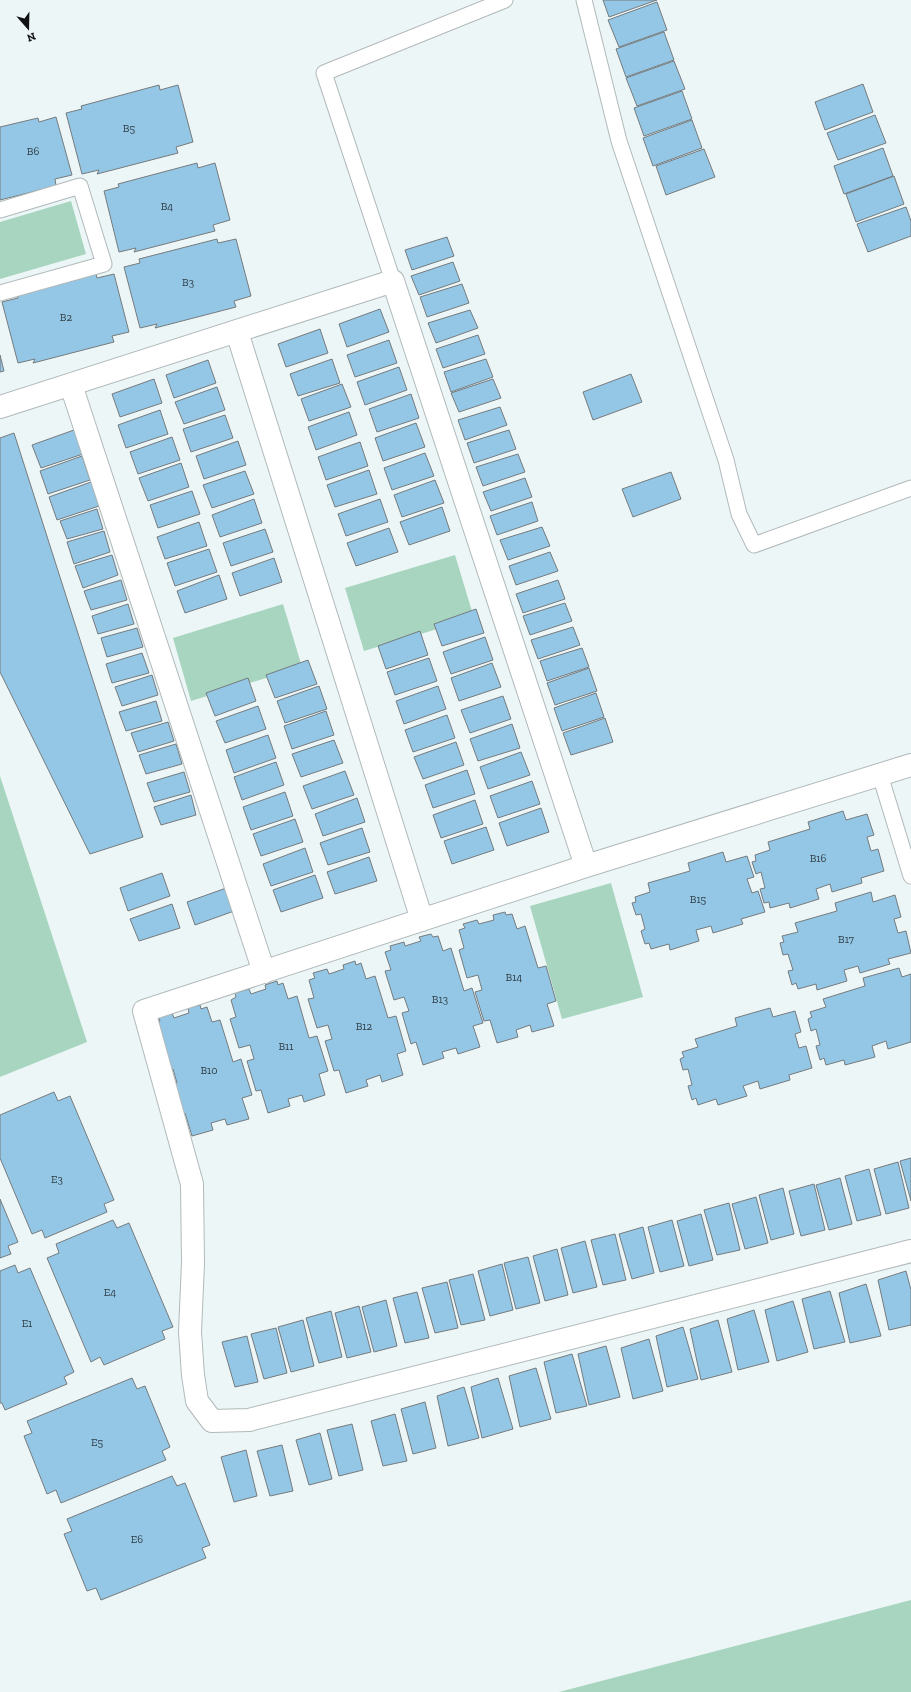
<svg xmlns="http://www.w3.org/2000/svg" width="911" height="1692" font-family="'Zilla Slab',serif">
	<rect width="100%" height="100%" fill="#edf6f7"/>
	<path fill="#a7d5bf" d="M71 201 86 254 0 279V222Z
		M455 555 474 618 364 651 345 588Z
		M283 604 302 667 191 701 173 638Z
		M0 776 87 1042 0 1077Z
		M611 883 643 997 562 1019 530 906Z
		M911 1600V1692H559Z"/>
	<path fill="#94c7e5" stroke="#757b7e" d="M603 0H657L609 17Z
		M657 2 667 30 619 47 608 20Z
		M664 32 674 60 626 77 616 49Z
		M674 61 685 89 637 106 626 78Z
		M863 84 873 112 825 130 815 102Z
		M159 85 160 90 178 85 193 142 176 147 178 153 97 174 99 170 82 174 66 113 82 109 81 106Z
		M682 91 692 119 644 136 634 108Z
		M875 115 886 143 838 160 827 133Z
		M56 117 72 175 55 179 56 186 0 200V127L38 118 39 122Z
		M692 120 702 148 653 166 643 138Z
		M883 148 893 176 844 194 834 166Z
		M704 149 715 177 666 195 656 166Z
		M197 163 198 168 215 163 230 220 213 225 215 231 134 252 136 248 119 252 104 191 119 187 118 184Z
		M894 176 904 204 856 222 846 194Z
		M906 207 911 221V236L868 252 857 224Z
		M447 237 454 256 412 270 405 250Z
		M217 239 218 243 236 239 251 296 234 301 236 307 155 328 157 324 140 328 124 267 140 263 139 259Z
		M453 262 460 281 419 295 411 276Z
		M96 274 97 278 114 274 129 332 112 336 114 342 33 363 35 359 18 363 2 302 18 298 17 294Z
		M462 284 469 303 427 317 420 297Z
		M380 309 389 332 347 347 339 324Z
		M470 310 478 328 436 343 428 323Z
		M320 329 328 353 286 367 278 344Z
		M478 335 485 354 443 368 436 349Z
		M389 340 397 363 355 377 347 355Z
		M0 355 4 371 0 372Z
		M332 359 340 383 298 396 290 374Z
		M486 359 493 377 451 392 444 372Z
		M208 360 216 383 174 398 166 375Z
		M399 367 407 390 365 405 357 382Z
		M631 374 642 402 593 420 583 392Z
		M154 379 162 403 120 417 112 394Z
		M493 379 501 398 459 412 451 393Z
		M342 384 351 407 309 421 301 399Z
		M217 387 225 410 184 424 175 402Z
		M411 394 419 418 377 432 369 409Z
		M500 407 507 425 465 440 458 420Z
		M160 410 168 434 126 448 118 425Z
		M349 412 357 435 316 450 308 427Z
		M225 415 233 438 191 452 183 429Z
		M416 423 425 447 383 461 375 438Z
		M74 430 83 454 41 468 32 445Z
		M509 430 516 449 474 463 467 443Z
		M14 433 143 837 90 854 0 672V438Z
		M172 437 180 460 138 474 130 452Z
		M238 441 246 465 204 479 196 456Z
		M360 442 368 466 326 480 318 457Z
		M425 453 434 476 392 490 384 468Z
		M518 454 525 472 483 486 476 467Z
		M82 456 90 480 48 494 40 471Z
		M181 463 189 487 148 501 139 478Z
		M369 470 377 494 335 507 327 485Z
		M245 471 254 494 212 508 203 485Z
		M671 472 681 499 633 517 622 489Z
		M525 478 532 497 491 511 483 492Z
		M435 480 444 503 402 517 394 495Z
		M91 482 99 506 57 520 49 497Z
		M192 491 200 514 158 528 150 505Z
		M254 499 262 523 220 537 212 515Z
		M380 499 388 522 346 536 338 514Z
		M532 502 538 521 497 535 490 516Z
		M442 507 450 531 409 545 400 522Z
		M97 509 103 529 67 539 60 521Z
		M199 522 207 546 165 559 157 537Z
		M542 527 550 546 508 560 500 540Z
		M389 528 398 552 356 566 347 543Z
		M265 529 273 552 231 566 223 543Z
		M104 531 110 552 74 564 67 542Z
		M209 549 217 572 175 586 167 563Z
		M550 552 558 571 516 585 509 566Z
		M112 555 118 575 83 588 75 566Z
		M274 558 282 582 240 596 232 573Z
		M219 575 227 599 185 613 177 591Z
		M121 580 127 600 91 610 84 591Z
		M558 580 565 599 523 613 516 594Z
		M565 603 572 621 530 635 523 616Z
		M128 604 134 624 98 634 92 616Z
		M476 609 484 633 442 646 434 624Z
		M573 627 580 645 538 659 531 640Z
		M137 628 143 647 107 657 101 638Z
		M420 631 428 655 386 669 378 646Z
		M485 637 493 660 451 674 443 652Z
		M582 648 589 667 547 681 540 661Z
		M142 653 149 673 112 683 106 664Z
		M429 658 437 681 395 695 387 672Z
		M308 660 317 684 275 698 266 675Z
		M492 663 501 687 459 701 451 678Z
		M589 668 597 691 555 705 547 683Z
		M152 675 158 695 122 706 115 687Z
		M248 678 256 701 215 716 206 693Z
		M319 686 327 709 285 723 277 701Z
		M438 686 446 709 404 724 396 701Z
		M596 693 604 717 562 731 554 708Z
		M503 696 511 719 470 733 461 710Z
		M156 701 162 721 126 731 119 712Z
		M258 706 266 729 225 743 216 721Z
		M326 711 334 735 292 749 284 726Z
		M447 715 455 738 413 752 405 730Z
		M605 718 613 742 571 755 563 733Z
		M168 722 174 741 138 752 131 733Z
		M512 724 520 748 478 761 470 739Z
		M268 735 276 758 234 773 226 750Z
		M334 740 343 763 301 777 292 754Z
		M456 742 464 765 423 779 414 757Z
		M176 744 182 764 146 774 139 755Z
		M521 752 530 775 488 789 480 767Z
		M276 762 284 785 242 800 234 777Z
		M467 770 475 794 433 808 425 785Z
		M345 771 354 795 312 809 303 786Z
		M184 772 190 792 154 802 147 783Z
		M532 781 540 804 498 818 490 796Z
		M285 792 293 816 251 830 243 807Z
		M191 795 196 815 161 825 154 807Z
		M357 798 365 822 323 836 315 814Z
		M475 800 483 824 441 838 433 815Z
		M541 808 549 832 507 846 499 823Z
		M843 811 846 820 867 814 874 835 867 837 871 851 878 849 884 871 861 878 862 883 832 892 830 884 816 889 819 899 790 908 789 903 770 908 769 902 764 903 760 889 765 888 761 872 756 874 752 862 756 861 755 855 770 850 768 842 810 829 808 822Z
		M295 819 303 842 261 856 253 834Z
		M486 827 494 850 452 864 444 841Z
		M362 828 370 852 328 865 320 843Z
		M305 848 313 872 271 886 263 864Z
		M723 852 726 862 747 856 754 877 747 879 752 893 758 891 765 912 741 919 743 924 713 933 711 926 696 930 699 941 670 950 669 944 651 949 649 943 645 944 641 931 645 929 641 914 636 915 632 903 636 902 635 897 650 892 648 883 690 871 688 863Z
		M369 857 377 881 335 894 327 872Z
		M162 873 170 896 128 911 120 888Z
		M315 875 323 898 281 912 273 890Z
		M229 887 237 910 195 925 187 902Z
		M871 892 873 902 895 895 901 917 894 919 898 933 906 931 911 953 888 959 890 964 860 973 858 966 844 970 847 981 817 990 816 984 798 989 796 983 792 985 788 971 793 970 788 954 783 955 780 943 784 942 782 936 798 932 795 923 837 911 835 903Z
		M172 904 180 928 139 941 130 919Z
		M505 912 506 915 512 914 517 929 525 926 538 968 546 966 556 1001 547 1004 554 1026 532 1032 530 1025 516 1030 518 1037 497 1043 490 1020 484 1021 475 992 482 990 478 975 467 978 459 950 464 948 459 930 465 928 463 924 477 920 479 924 494 920 493 915Z
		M431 934 433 937 438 936 443 951 451 948 464 991 472 988 483 1023 473 1026 480 1047 458 1054 456 1048 442 1052 444 1058 423 1065 416 1042 411 1044 402 1013 409 1011 404 997 394 1000 385 971 391 970 385 952 391 950 390 946 404 942 405 946 421 941 419 937Z
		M355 961 356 965 361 963 366 979 375 976 388 1018 396 1016 406 1051 397 1054 403 1075 382 1082 380 1075 366 1080 368 1086 346 1093 339 1070 334 1071 325 1041 332 1039 328 1025 317 1028 308 999 314 998 309 980 315 978 313 973 327 969 329 974 344 969 343 965Z
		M899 968 902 977 911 974V1042L888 1049 886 1041 872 1046 875 1057 845 1065 844 1060 826 1065 824 1058 820 1060 816 1046 820 1045 816 1029 811 1031 808 1019 812 1017 810 1012 826 1007 823 999 865 986 863 978Z
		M277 981 278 985 283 983 288 999 297 996 309 1038 317 1036 328 1071 319 1074 325 1095 304 1102 302 1095 288 1099 290 1106 268 1113 261 1090 256 1091 247 1061 254 1059 250 1045 239 1048 230 1019 236 1017 231 1000 236 997 235 993 249 989 251 994 266 989 265 985Z
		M200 1005 201 1009 207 1007 212 1022 220 1020 233 1062 241 1059 252 1095 242 1098 249 1119 227 1125 225 1119 211 1123 213 1130 192 1136 185 1113 180 1115 170 1085 177 1083 173 1069 162 1071 154 1023 160 1021 159 1017 172 1013 174 1018 189 1013 188 1008Z
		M770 1008 773 1017 795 1011 801 1032 795 1034 799 1048 806 1046 812 1068 789 1075 790 1080 760 1089 758 1081 743 1086 747 1096 718 1105 716 1099 698 1105 696 1098 692 1100 688 1086 692 1085 688 1069 683 1070 680 1059 684 1057 682 1052 698 1047 695 1039 737 1026 735 1018Z
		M54 1092 58 1101 70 1096 114 1200 104 1204 107 1212 45 1238 42 1230 32 1234 0 1158V1115Z
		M911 1158V1201L900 1161Z
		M898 1162 909 1208 886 1214 874 1169Z
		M869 1169 881 1215 857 1221 845 1176Z
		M840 1178 852 1224 829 1230 816 1185Z
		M814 1184 825 1230 801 1236 789 1191Z
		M783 1188 794 1234 771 1240 759 1195Z
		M756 1197 768 1243 745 1249 732 1204Z
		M0 1199 18 1242 8 1246 11 1254 0 1258Z
		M729 1203 740 1250 717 1255 704 1210Z
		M701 1214 713 1260 689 1266 677 1221Z
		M113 1220 117 1228 129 1223 173 1327 162 1331 165 1339 104 1365 100 1357 91 1362 47 1258 59 1253 56 1244Z
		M672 1220 684 1266 660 1272 648 1227Z
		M643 1227 654 1273 632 1279 619 1234Z
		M615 1234 626 1280 603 1285 591 1240Z
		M585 1241 597 1287 573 1293 561 1248Z
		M557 1249 568 1295 545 1301 533 1256Z
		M528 1257 540 1303 516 1309 504 1263Z
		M502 1264 513 1310 490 1316 478 1271Z
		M15 1265 18 1273 30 1268 74 1372 64 1377 67 1384 5 1410 2 1403H0V1271Z
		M906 1271 911 1290V1325L889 1330 878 1280Z
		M473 1274 485 1320 461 1325 449 1280Z
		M447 1282 458 1328 435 1333 422 1288Z
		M866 1284 881 1336 850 1343 839 1293Z
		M830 1291 845 1342 814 1349 802 1299Z
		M417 1292 429 1338 405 1343 393 1298Z
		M386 1300 397 1346 374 1352 362 1307Z
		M793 1301 808 1352 777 1361 765 1310Z
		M359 1306 371 1352 347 1358 335 1313Z
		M754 1310 769 1362 738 1370 727 1319Z
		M331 1311 342 1357 319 1363 306 1318Z
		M303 1320 314 1366 291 1372 278 1327Z
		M718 1320 732 1372 701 1380 690 1329Z
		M683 1327 698 1379 667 1387 656 1336Z
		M276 1328 287 1373 264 1379 251 1334Z
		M247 1336 258 1382 235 1387 222 1342Z
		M649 1339 663 1391 633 1399 621 1348Z
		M606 1346 620 1397 589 1405 578 1354Z
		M572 1354 587 1406 556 1413 544 1362Z
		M536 1368 551 1419 520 1427 509 1376Z
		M132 1378 137 1389 145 1386 170 1447 162 1451 166 1460 61 1503 56 1490 47 1494 24 1436 32 1433 27 1421Z
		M498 1378 513 1429 482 1438 471 1387Z
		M464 1387 479 1438 448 1446 437 1396Z
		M425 1402 436 1448 413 1454 401 1409Z
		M395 1414 407 1461 383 1466 371 1421Z
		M352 1424 363 1470 339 1476 327 1430Z
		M320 1433 332 1479 309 1485 296 1440Z
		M282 1445 293 1491 270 1496 257 1451Z
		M246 1450 257 1496 234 1502 221 1457Z
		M172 1476 177 1486 185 1483 210 1545 202 1548 206 1558 101 1600 96 1588 87 1591 64 1534 72 1531 67 1519Z"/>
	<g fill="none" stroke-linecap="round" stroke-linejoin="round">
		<g stroke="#b1b9ba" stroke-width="17">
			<path id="service" d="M584 0 619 141 726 460 739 514 754 545 911 488
				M0 210 80 186 104 264 0 293
				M393 281 324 73 505 0
				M880 775 911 876"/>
		</g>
		<g stroke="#b1b9ba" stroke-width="24">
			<path id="minor" d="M237 332 422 920
				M71 385 264 972
				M0 407 393 281 586 866
				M911 765 586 866 144 1011 192 1184 193 1263 190 1332 193 1375 197 1401 212 1421 249 1420 911 1251"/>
		</g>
		<use href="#service" stroke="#fff" stroke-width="15"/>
		<use href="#minor" stroke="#fff" stroke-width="22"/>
	</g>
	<g text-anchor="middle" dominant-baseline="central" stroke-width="4" stroke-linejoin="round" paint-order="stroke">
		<g font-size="11" fill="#313f48">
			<text x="129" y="128">B5</text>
			<text x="33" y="151">B6</text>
			<text x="167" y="206">B4</text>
			<text x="188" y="282">B3</text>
			<text x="66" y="317">B2</text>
			<text x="818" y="858">B16</text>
			<text x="698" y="899">B15</text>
			<text x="846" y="939">B17</text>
			<text x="514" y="977">B14</text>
			<text x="440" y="999">B13</text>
			<text x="364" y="1026">B12</text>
			<text x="286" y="1046">B11</text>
			<text x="209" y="1070">B10</text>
			<text x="57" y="1179">E3</text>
			<text x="110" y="1292">E4</text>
			<text x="27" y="1323">E1</text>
			<text x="97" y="1442">E5</text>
			<text x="137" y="1539">E6</text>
		</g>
	</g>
	<g transform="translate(28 28) rotate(160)" stroke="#edf6f7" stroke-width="3" paint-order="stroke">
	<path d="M0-3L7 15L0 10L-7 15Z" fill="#101213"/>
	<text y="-6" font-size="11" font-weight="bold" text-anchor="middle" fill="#101213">N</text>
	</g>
</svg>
